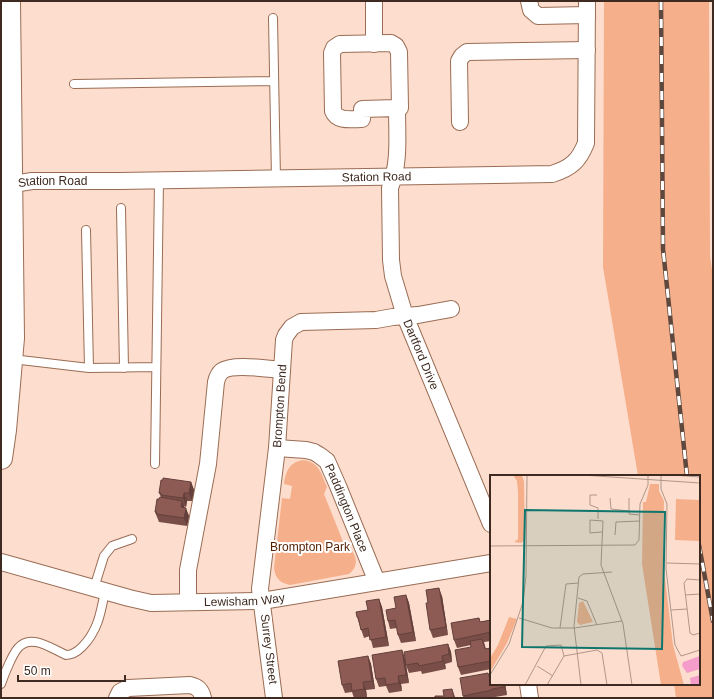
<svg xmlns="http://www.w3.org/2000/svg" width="714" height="699" font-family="Arial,sans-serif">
	<rect width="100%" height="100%" fill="#fddece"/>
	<path fill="#f5af8b" d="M604 1H709L710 256 713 277V698H676L674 684H699V476H638L603 267Z
		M304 460C320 463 321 474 327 487L324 494 344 544C356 551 361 565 349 574L290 585C280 583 275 578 274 568L282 498 290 499 292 486 284 484C286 471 289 462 304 460Z"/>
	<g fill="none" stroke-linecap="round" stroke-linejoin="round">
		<g stroke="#9a6c54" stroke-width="10">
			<path id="lane" d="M273 18 276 179
				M74 84 274 81
				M121 208 124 368
				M86 230 89 368 156 367
				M12 359 89 368
				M155 464 159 181
				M94 588 104 556 112 546 132 539
				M1 684C4 675 12 655 18 648 29 635 46 645 58 651 60 652 64 654 66 655 72 655 78 651 82 647 98 631 101 612 105 591"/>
		</g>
		<g stroke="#9a6c54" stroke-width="18">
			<g id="street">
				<path d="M374 1V44"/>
				<path d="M529 1 531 10 538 16 587 15"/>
				<path id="s1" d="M397 108 362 109V119C352 119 337 122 333 111L332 53 334 48 340 44 391 43 396 46 399 52 400 108H397C397 136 400 162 390 188L391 260 393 276 405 316 491 524"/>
				<path d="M460 122 459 61 462 56 467 52 587 50"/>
				<path id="s2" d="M1 186 32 181H119L552 174C571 168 579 161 586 143L587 1"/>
				<path id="s3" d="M277 448 306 450 314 452 319 455 327 461 338 486 377 582"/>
				<path id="s4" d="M1 562 129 598 151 603 262 601 491 563"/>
				<path d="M188 602V570L208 464 216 382C217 378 218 374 222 371 233 363 268 369 282 370"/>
				<path d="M528 684 530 698"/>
				<path d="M117 698 120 692 128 688 190 685C198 687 201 690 203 698"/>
				<path id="s5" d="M274 698 260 589 277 448 284 340 286 335 292 327 301 322 376 320 393 317 418 315 451 309"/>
			</g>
		</g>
		<g stroke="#9a6c54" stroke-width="24">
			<path id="secondary" d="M1 458 5 430 13 338 9 1"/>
		</g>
		<use href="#lane" stroke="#fff" stroke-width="8"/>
		<use href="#street" stroke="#fff" stroke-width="16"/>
		<use href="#secondary" stroke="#fff" stroke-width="22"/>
		<g stroke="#5e483d" stroke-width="4.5">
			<path id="rail" d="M661 1 663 249 687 476
				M699 545 713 621"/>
		</g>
		<use href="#rail" stroke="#fff" stroke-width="3" stroke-dasharray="9" stroke-linecap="butt"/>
	</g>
	<path fill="#7a4e48" d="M191 482 194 490 192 501H187L186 507 184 506 189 516 187 526 159 522 155 512 159 499 161 497 159 493Z
		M406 595 409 603 416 641 401 643 398 635 397 628 390 629 388 621Z
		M442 596 448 635 433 638 430 630Z
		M379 599 382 607 389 646 373 648 370 636 364 638 357 617 368 610Z
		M479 618 480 622 491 620V641L484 642 486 649 491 648V669L461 675 458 667 471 647V645L457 648 454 640Z
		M448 644 451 652 452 662 445 664 446 669 422 674 421 671 409 673 406 665Z
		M402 650 405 659 409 683 401 684 402 691 389 693 386 686 379 687 376 679Z
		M368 656 371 664 375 689 366 690 367 697 361 698H354L352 692 345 693 342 685Z
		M489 677 505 684 507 695 495 697V698H464L463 696Z"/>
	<path fill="#63403b" d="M191 482 194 490 192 501 189 493Z
		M184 493 187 501 186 507 183 498Z
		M182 501 185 509 181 507Z
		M186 508 189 516 187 526 184 518Z
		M439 588 442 596 448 635 446 627Z
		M406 595 409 603 416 641 413 632Z
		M379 599 382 607 389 646 386 637Z
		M448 644 451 652 452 662 449 654Z
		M402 650 405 659 409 683 406 675Z
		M368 656 371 664 375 689 372 681Z
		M442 656 445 664 446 669 443 661Z
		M398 676 401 684 402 691 399 683Z
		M363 682 366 690 367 697 364 689Z
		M503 684H505L507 695 504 687Z
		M452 689 455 697 456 698H454Z"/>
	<path fill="#8e5b54" stroke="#63403b" d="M163 478 191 482 189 493H184L183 498 161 495V493H159L161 480H163Z
		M160 497 182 501 181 507 186 508 184 518 156 514 157 512H155L157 499H159Z
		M439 588 446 627 430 630 426 603H428L426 590Z
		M406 595 413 632 398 635 395 620 388 621 386 610 396 608 394 597Z
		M379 599 386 637 370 640 368 628 361 630 358 617H357L356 612 368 610 366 601Z
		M479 618 480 622 491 620V632L454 640 451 623Z
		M482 639 485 649 491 648V661L458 667 455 650 471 647 470 641Z
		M448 644 449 654 442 656 443 661 419 666 418 663 406 665 404 652Z
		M402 650 406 675 398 676 399 683 386 685 385 678 376 679 372 655Z
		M368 656 372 681 363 682 364 689 352 691 351 683 342 685 338 661Z
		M488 673 489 677H491V684H503L504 687 492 689V690L463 696 460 678Z
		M452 689 454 698H435V696H444L443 690Z"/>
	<g text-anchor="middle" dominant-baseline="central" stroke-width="4" stroke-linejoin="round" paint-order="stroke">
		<g font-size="12" fill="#3e2a20" stroke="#fff">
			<text stroke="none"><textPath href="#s2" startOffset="376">Station Road</textPath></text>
			<text stroke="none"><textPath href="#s2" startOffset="52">Station Road</textPath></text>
			<text stroke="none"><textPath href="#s1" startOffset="523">Dartford Drive</textPath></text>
			<text stroke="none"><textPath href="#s5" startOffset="294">Brompton Bend</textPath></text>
			<text stroke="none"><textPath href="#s3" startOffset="104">Paddington Place</textPath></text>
			<text stroke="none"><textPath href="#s4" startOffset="249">Lewisham Way</textPath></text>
			<text transform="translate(269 649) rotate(83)">Surrey Street</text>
		</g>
		<g font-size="12" fill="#521e00" stroke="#fff">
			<text x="310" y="547">Brompton Park</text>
		</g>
	</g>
	<g transform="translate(490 475)">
		<rect width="210" height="210" fill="#fddece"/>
		<path d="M23 0H32L34 7 35 65 31 68 24 67 28 64V17L27 6ZM160 9H169V16L174 26 173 87 183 170 194 210H171L152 89 153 27H156ZM186 24 210 25 209 66 185 65ZM93 126 103 147 90 150 87 147 89 128ZM19 142 27 144 17 168 0 197V183L8 170Z" fill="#f5af8b"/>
		<path d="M210 181V194L197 198 192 191 193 187ZM210 200V209L201 210 200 203Z" fill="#f49dca"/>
		<path fill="none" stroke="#b19688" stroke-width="1" d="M92 0 210 8M171 0V14L177 29 176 94 185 170 191 181 210 175M182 0 210 2M107 20H100V30L108 33V44M120 23 121 34 139 36M139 23V39L150 40M112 57 100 58V45L113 46 111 90 133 149 142 210M125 60 126 47 150 46M0 71 145 70 149 65 150 29 158 10V0M177 88 210 89M210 105 197 104 194 108 200 158 203 160 210 158M195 120 210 119M88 123 97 126 107 150M181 135 197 134M29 143 62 153H84L132 146M70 153 76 109 89 108M47 191 63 201M0 200 19 169 33 127 36 101 37 0M35 210 56 171 71 170 74 181M57 210 74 181 107 175 112 178 117 210M91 210 84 151 89 102 93 99 122 97"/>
		<path fill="#0f766e" fill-opacity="0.15" stroke="#0f766e" stroke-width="2" d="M35 35 175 37 172 174 32 172Z"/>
		<rect width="210" height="210" fill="none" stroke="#3e2a20" stroke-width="2"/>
	</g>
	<rect width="714" height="699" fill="none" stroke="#3e2a20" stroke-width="4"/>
	<path d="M18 675v6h107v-6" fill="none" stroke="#3e2a20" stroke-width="2"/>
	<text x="24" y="675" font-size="12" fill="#3e2a20" stroke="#ffffff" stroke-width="3" paint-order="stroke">50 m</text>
</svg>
